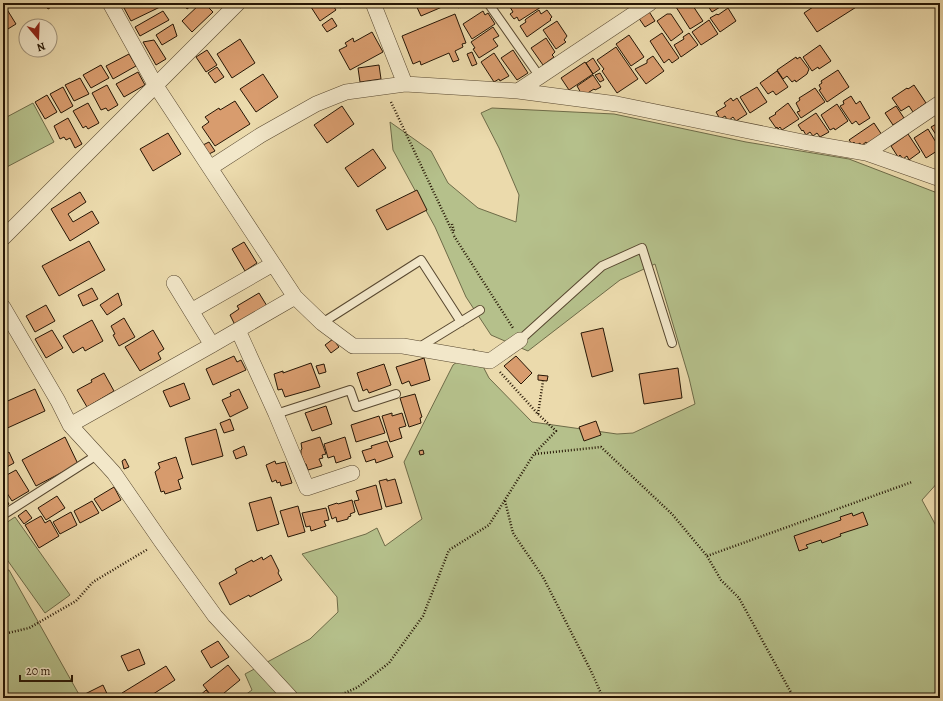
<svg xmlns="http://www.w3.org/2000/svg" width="943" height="701" font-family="Alegreya,serif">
	<rect width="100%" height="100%" fill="#ebdaac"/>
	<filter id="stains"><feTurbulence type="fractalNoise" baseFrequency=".005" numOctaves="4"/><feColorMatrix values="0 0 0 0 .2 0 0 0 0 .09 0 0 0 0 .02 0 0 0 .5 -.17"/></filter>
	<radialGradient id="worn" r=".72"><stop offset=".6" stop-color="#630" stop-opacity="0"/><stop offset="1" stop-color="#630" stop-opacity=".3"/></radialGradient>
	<path fill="#b5c08b" stroke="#6e6b48" d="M33 103 54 142 3 169V119Z
		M492 108 614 114 746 142 849 159 940 194V480L922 500 940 533V698H241L252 690 245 674 310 639 338 612 337 597 302 554 366 534 377 528 385 546 422 519 404 462 453 365 474 349 489 378 532 422 617 434 633 433 695 404 689 378 655 264 620 280 528 351 491 335 466 297 435 227 393 150 390 122 431 151 448 183 478 208 516 222 519 195 499 148 481 113Z
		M15 517 70 595 45 613 3 554V525Z
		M3 570H9L81 698H3Z"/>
	<path fill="#d89c6e" stroke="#261605" d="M3 3 16 24 3 32Z
		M44 3H58L48 9Z
		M135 3H158L160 7 131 21 124 8Z
		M183 3H195L187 9Z
		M201 3H204L213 12 192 32 182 21Z
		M317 3H331L336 10 320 21 311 7Z
		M337 3H347L340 8Z
		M415 3H449V4L421 16Z
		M455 3H465L458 8Z
		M517 3H538L541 7 519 21 517 17 514 19 510 14 513 12 510 7Z
		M681 3H691L703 21 690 29 676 7Z
		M706 3H724L725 4 712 12Z
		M819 3H860L861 4 817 32 804 13Z
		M728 8 736 21 720 32 710 18 717 14 718 15Z
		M539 10 541 14 547 10 552 17 550 19 551 20 527 37 520 26 526 22 525 20 526 19Z
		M648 10 655 21 645 27 638 17Z
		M163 11 169 20 140 36 135 27Z
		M483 11 485 15 488 13 495 24 472 39 463 24Z
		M455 14 466 43 462 44 463 47 455 51 459 60 453 62 449 53 421 65 420 61 413 64 402 36Z
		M667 14H671L683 32 671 41 657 21Z
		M332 18 337 26 327 32 322 25Z
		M709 20 718 34 701 45 692 32Z
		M557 21 567 36 564 40 566 42 556 49 543 30Z
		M173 24 177 36 162 45 156 35Z
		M493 27 499 36 493 39 498 46 479 58 473 49 475 48 471 42Z
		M372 32 383 52 350 70 339 50 347 46 345 43 353 38 354 42Z
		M662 33 679 58 672 63 669 59 664 63 650 41Z
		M689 33 698 45 681 57 674 45 684 39 683 37Z
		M629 35 644 57 631 66 616 44Z
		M546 38 555 52 552 55 554 57 543 65 531 48Z
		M240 39 255 63 232 78 217 54Z
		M154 40 166 59 156 65 143 42Z
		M820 45 831 61 819 69 818 67 812 71 803 57Z
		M616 47 638 79 617 93 602 71 604 69 597 60Z
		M207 50 217 65 206 72 196 57Z
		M513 50 528 73 517 80 501 58Z
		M472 52 477 64 472 66 467 54Z
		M494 53 509 76 500 81 499 79 494 82 481 62Z
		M129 54 136 66 113 79 106 66Z
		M653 56 664 71 646 84 635 69 647 63V60Z
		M796 57 797 59 800 57 809 69 807 74 796 82 795 80 792 82 787 76 783 79 777 70Z
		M593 58 600 69 593 74 586 63Z
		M585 62 593 74 569 90 561 78Z
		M101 65 109 78 91 88 83 75Z
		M379 65 381 79 360 82 358 68Z
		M217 67 224 77 215 83 208 73Z
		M838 70 849 87 827 102 819 90 821 89 819 85 822 83 821 81Z
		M777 71 788 87 776 95 773 91 768 94 760 83Z
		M138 72 145 85 124 97 116 84Z
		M600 73 604 80 600 82 595 75Z
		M263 74 278 97 256 112 240 89Z
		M593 75 601 87 595 90 594 89 586 94 581 93 577 86Z
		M80 78 89 94 74 101 65 85Z
		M107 85 118 105 108 111 106 108 101 110 92 93Z
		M914 85 926 103 913 112 909 106 901 111 892 98 907 88 908 89Z
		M63 87 73 106 61 113 50 94Z
		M757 87 767 102 750 113 740 97Z
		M815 88 825 102 801 118 797 112 800 111 796 103 800 100 799 98Z
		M47 95 57 112 45 119 35 102Z
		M851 96 856 104 860 101 870 118 859 125 856 121 852 124 840 106 844 104 843 101Z
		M731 98 733 101 737 98 747 114 736 121 733 117 728 121 725 116 720 119 716 112 726 106 724 103Z
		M235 101 250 124 215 146 202 127 209 122 205 117 219 108 220 110Z
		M88 103 99 123 88 129 86 126 83 128 73 111Z
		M788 103 799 119 782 130 780 127 778 129 777 127 776 128 769 118 776 114 775 113Z
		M837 104 848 121 835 130 834 128 830 130 821 115Z
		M342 106 354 124 327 143 314 125Z
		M896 106 904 118 893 125 885 113Z
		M816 113 829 132 820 137 817 133 813 136 810 132 806 135 803 130 802 131 798 125Z
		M68 118 82 144 75 148 70 138 66 140 64 137 60 139 54 126Z
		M940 122V141L931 127Z
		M874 123 882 135 868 145 866 142 861 146 860 143 856 146 854 142 852 144 849 140Z
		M928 129 940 149 926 158 914 138Z
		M168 133 181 154 153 171 140 149Z
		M908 134 920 152 909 160 907 156 903 159 900 155 898 157 891 146Z
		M209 142 215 151 209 154 203 145Z
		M373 149 386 168 358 187 345 168Z
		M417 190 427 210 387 230 376 210Z
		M80 192 86 202 68 214 73 222 92 211 99 223 70 241 51 209Z
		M89 241 105 270 59 296 42 266Z
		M244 242 257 263 245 271 232 249Z
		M92 288 98 299 83 306 78 295Z
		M118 293 122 305 107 315 100 305Z
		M259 293 267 306 235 325 230 315 239 309 237 306Z
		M46 305 55 321 35 332 26 316Z
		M124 318 135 337 119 346 113 335 115 334 111 326Z
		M92 320 103 341 85 351 83 347 73 353 63 336Z
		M603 328 613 371 592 377 581 333Z
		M52 330 63 348 46 358 35 339Z
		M153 330 164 349 158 353 161 359 140 371 125 347Z
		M333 339 339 347 331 353 325 345Z
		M234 356 237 362 241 360 246 370 213 385 206 369Z
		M516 356 532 373 521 384 504 366Z
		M424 358 430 380 411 386 409 381 402 384 396 367Z
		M311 363 320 387 285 397 282 389 278 390 274 374 283 371V373Z
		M324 364 326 372 319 374 316 366Z
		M384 364 391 385 369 393 367 389 363 391 357 373Z
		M678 368 682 398 644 404 639 374Z
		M104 373 114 391 87 407 77 390 92 382 91 380Z
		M538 375 548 376 547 381 538 380Z
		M184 383 190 399 170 407 163 391Z
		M35 389 45 411 3 430V403Z
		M239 389 248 408 230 417 222 400 231 396 230 393Z
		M415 394 422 417 420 418 421 423 409 427 400 398Z
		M326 406 332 424 312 431 305 413Z
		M392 413V416L402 413 406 426 399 428 402 438 390 442 382 416Z
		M379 416 385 433 356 442 351 425Z
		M230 419 234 430 224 433 220 423Z
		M596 421 601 435 584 441 579 427Z
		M216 429 223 456 192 465 185 438Z
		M65 437 78 464 36 486 22 460Z
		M320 437 326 454 322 455 323 458 319 459 322 466 308 470 306 464H305L301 454V450L302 449 301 443Z
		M345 437 351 458 336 463 334 456 328 458 324 444Z
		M387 441 393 457 376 463 375 459 366 462 362 451 372 448 371 446Z
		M244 446 247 455 236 459 233 451Z
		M423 450 424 454 420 455 419 451Z
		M9 452 14 463 3 469V456Z
		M176 457 183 478 178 480 181 489 165 494 164 491 161 492 155 472 160 468 158 463Z
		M125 459 129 467 124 469 122 461Z
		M275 461 276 464 285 462 292 483 281 486 280 482 277 483 276 480 272 482 266 465Z
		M16 470 29 491 12 501 3 487V477Z
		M387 479V481L395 479 402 503 386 507 379 481Z
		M376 485 382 509 359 515 354 501 359 500 356 491Z
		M114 487 121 500 102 511 94 499Z
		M3 495 9 504 3 508Z
		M57 496 65 508 46 520 38 508Z
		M271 497 279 524 257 531 249 503Z
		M352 500 355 512 350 514 351 516 348 517V519L337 522 336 517 332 519 328 506 337 503 338 504Z
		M92 501 99 513 80 523 74 511Z
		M298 506 305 532 288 537 280 511Z
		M326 508 329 520 324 521 326 526 311 531 310 526 306 527 302 513Z
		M26 510 32 518 24 524 18 516Z
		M71 512 77 525 60 534 53 522Z
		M863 512 868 525 840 534 841 536 822 543 821 540 806 545 808 548 799 551 794 536 841 520 840 517 852 513 853 516Z
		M41 516 45 523 50 520 59 536 39 548 25 525Z
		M271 555 279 571 278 573 282 580 250 597 249 595 230 605 219 583 237 573 235 569 252 560 253 562 262 557 263 560Z
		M218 641 229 657 211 668 201 651Z
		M139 649 145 664 128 671 121 656Z
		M228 665 240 680 218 698H213L203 685Z
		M166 666 175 680 147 698H125L122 693Z
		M103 685 109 698H82L81 696Z
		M206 690 213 698H197Z"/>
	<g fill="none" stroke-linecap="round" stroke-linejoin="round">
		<g stroke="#57472f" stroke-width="10">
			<path id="lane" d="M488 3 540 77
				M322 323 421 260 461 322
				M520 340 602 266 642 248 672 343
				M418 348 480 310
				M276 414 350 390 356 407 396 394
				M3 515 97 455"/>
		</g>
		<g stroke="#57472f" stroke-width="16">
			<path id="street" d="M373 3 405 84
				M518 91 650 3
				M866 153 940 103
				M210 168 261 135 316 104 346 92 405 84 518 91 617 104 803 142 866 153 940 179
				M3 238 238 3
				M174 283 212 345
				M295 297 322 323 353 346H403L490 361 520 340
				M3 307 58 401 70 425 114 473 161 541 215 616 291 698
				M191 311 273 264
				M238 330 276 414 307 488 352 473
				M70 425 212 345 295 297 156 86 110 3"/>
		</g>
		<path stroke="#261605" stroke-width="2.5" stroke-dasharray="1 2" stroke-linecap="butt" d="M391 102 454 235
			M452 224 454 231
			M454 236 513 328
			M538 414 543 381
			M535 454 601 447 672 514 707 556 721 580 739 598 794 698
			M505 501 513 533 543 577 592 673 603 698
			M707 556 912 482
			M3 633H8L29 628 76 601 93 582 148 549
			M334 698 358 687 389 663 423 616 449 550 489 525 534 454 556 431 538 414 500 372"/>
		<use href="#lane" stroke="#f2e7c9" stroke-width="8"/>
		<use href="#street" stroke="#f2e7c9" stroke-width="15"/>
	</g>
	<rect width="943" height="701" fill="none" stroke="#ebdaac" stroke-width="16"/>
	<rect x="4" y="4" width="935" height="693" fill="none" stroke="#261605" stroke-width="2"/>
	<rect x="8" y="8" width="927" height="685" fill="none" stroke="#261605"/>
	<g transform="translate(38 38) rotate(161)"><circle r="19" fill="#f2e7c9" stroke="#a0937b"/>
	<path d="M0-3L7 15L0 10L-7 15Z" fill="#8f2418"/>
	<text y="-6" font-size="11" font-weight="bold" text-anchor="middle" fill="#261605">N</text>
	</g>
	<path d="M20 675v6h52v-6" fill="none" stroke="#261605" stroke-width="2"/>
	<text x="26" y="675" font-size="12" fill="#261605" stroke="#f2e7c9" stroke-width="3" paint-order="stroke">20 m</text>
	<rect width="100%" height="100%" filter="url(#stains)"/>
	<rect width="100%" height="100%" fill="url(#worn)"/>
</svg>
